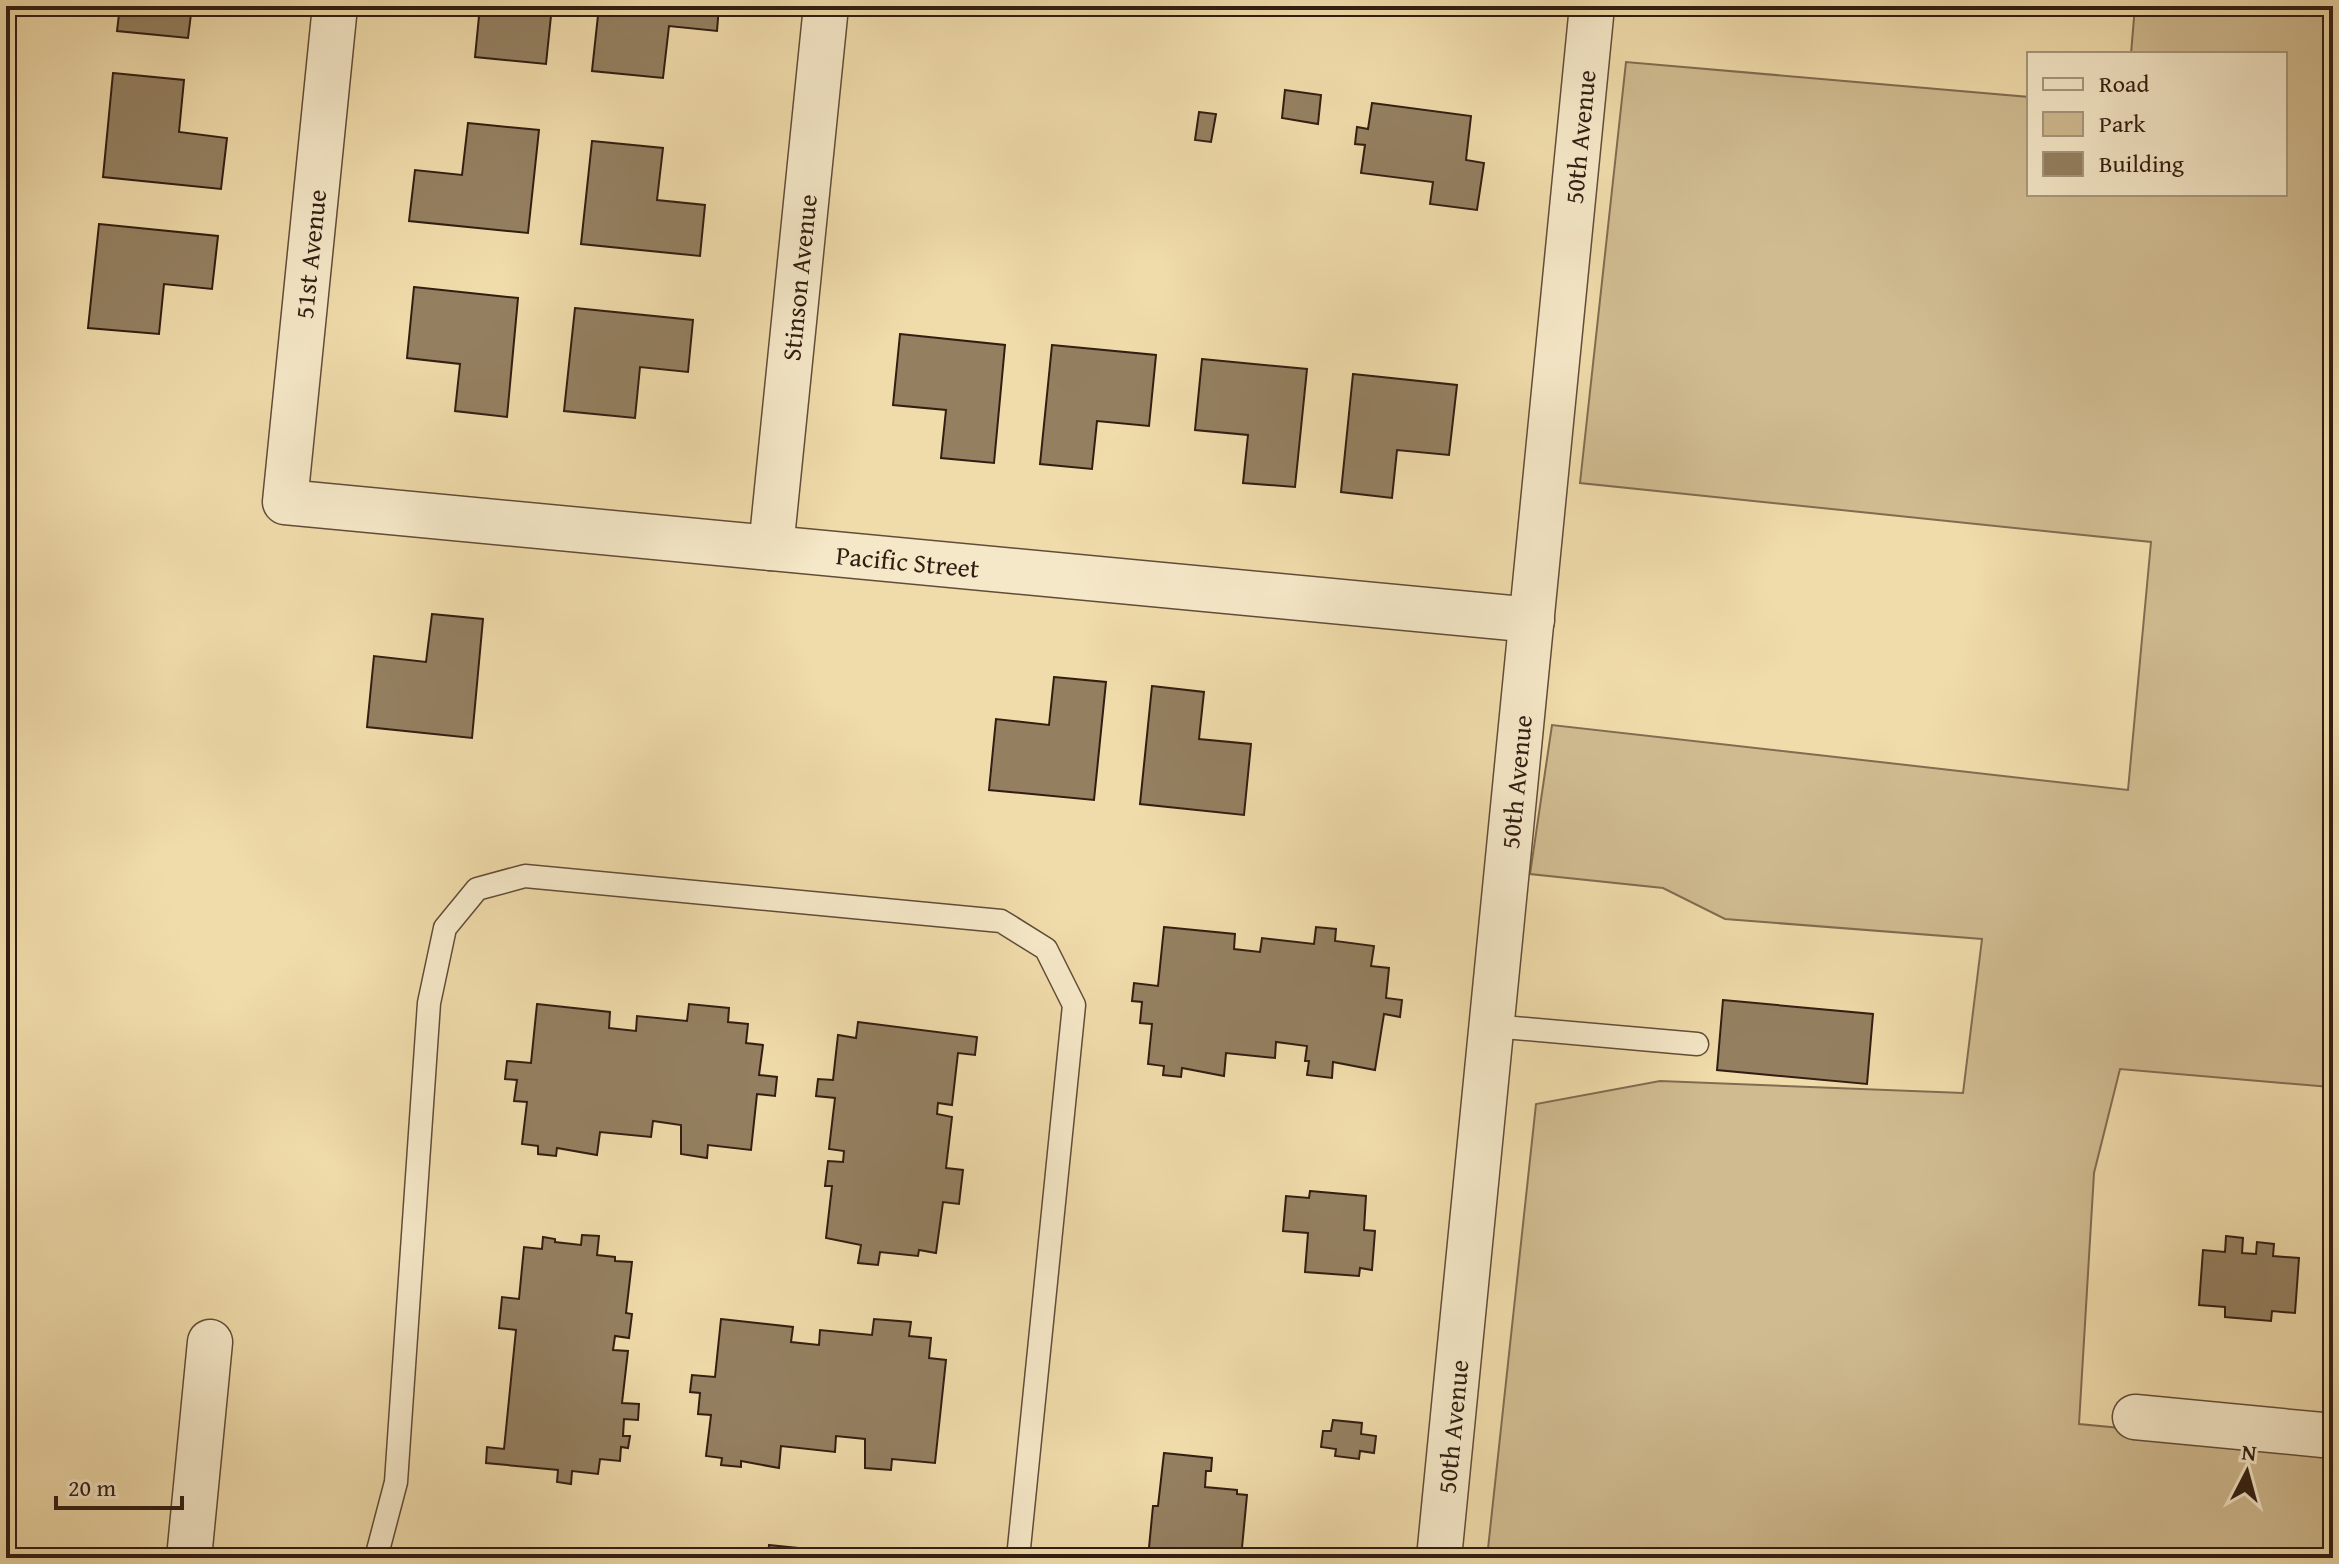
<svg xmlns="http://www.w3.org/2000/svg" width="2339" height="1564" font-family="'Gentium Book Plus',serif">
	<rect width="100%" height="100%" fill="#f0dbaa"/>
	<filter id="stains"><feTurbulence type="fractalNoise" baseFrequency=".0025" numOctaves="4"/><feColorMatrix values="0 0 0 0 .2 0 0 0 0 .09 0 0 0 0 .02 0 0 0 .5 -.17"/></filter>
	<radialGradient id="worn" r=".72"><stop offset=".6" stop-color="#630" stop-opacity="0"/><stop offset="1" stop-color="#630" stop-opacity=".3"/></radialGradient>
	<path fill="#d0bb90" stroke="#806c51" stroke-width="2" d="M2135 6H2333V1083L2330 1087 2120 1069 2094 1173 2079 1424 2333 1448V1558H1487L1536 1104 1660 1081 1963 1093 1982 939 1725 919 1663 888 1530 874 1552 725 2128 790 2151 542 1580 483 1626 62 2029 97V194H2285V54H2131Z"/>
	<path fill="#948061" stroke="#311d12" stroke-width="2" d="M120 6H192L188 38 117 31Z
		M480 6H552L546 64 475 57Z
		M599 6H719L717 31 669 26 663 78 592 71Z
		M113 73 184 80 179 132 227 138 221 189 103 177Z
		M1285 90 1321 95 1318 124 1282 118Z
		M1372 103 1471 116 1466 160 1484 163 1477 210 1430 204 1433 182 1361 173 1365 145 1355 144 1357 127 1368 129Z
		M1199 112 1216 114 1211 142 1195 140Z
		M468 123 539 130 528 233 409 221 415 170 462 175Z
		M592 141 663 148 657 200 705 205 700 256 581 244Z
		M99 224 218 236 212 289 164 284 159 334 88 328Z
		M414 287 518 298 507 417 455 411 460 364 407 358Z
		M575 308 693 320 688 372 640 367 635 418 564 411Z
		M900 334 1005 345 994 463 941 458 946 410 893 405Z
		M1052 345 1156 355 1149 426 1097 421 1092 469 1040 464Z
		M1202 359 1307 369 1295 487 1243 483 1248 435 1195 430Z
		M1353 374 1457 385 1449 455 1397 450 1392 498 1341 492Z
		M432 614 483 619 472 738 367 727 374 656 426 662Z
		M1054 677 1106 682 1094 800 989 790 996 719 1049 725Z
		M1152 686 1204 692 1199 739 1251 744 1244 815 1140 804Z
		M1164 927 1235 934 1234 949 1260 952 1262 938 1314 944 1316 927 1336 929 1335 941 1374 946 1371 966 1389 968 1386 998 1402 1000 1400 1017 1384 1014 1375 1070 1333 1062 1332 1078 1307 1075 1309 1061H1305L1307 1046 1276 1042 1275 1058 1226 1053 1224 1076 1182 1068 1181 1077 1163 1075 1164 1066 1148 1064 1152 1024 1140 1023 1142 1002 1132 1001 1134 983 1158 986Z
		M1723 1000 1873 1014 1867 1084 1717 1070Z
		M537 1004 610 1012 609 1028 636 1031 637 1016 687 1021 689 1004 729 1008 728 1022 748 1024 746 1043 763 1045 759 1075 777 1077 775 1096 757 1094 751 1150 708 1145 707 1158 681 1154V1125L653 1121 651 1137 600 1132 597 1155 557 1148 556 1156 538 1154V1146L522 1144 527 1102 514 1101 517 1080 505 1079 507 1061 531 1063Z
		M858 1022 977 1037 975 1055 958 1053 952 1105 938 1103 937 1114 952 1117 946 1168 963 1170 959 1204 943 1202 936 1253 919 1250 918 1256 880 1252 878 1265 858 1263 861 1245 826 1238 832 1186H825L828 1161 843 1162 844 1151 829 1149 835 1098 816 1096 818 1079 833 1080 838 1035 856 1038Z
		M1310 1191 1366 1196 1364 1230 1375 1231 1372 1270 1360 1268 1359 1276 1305 1272 1308 1233 1283 1231 1286 1196 1309 1198Z
		M582 1235 599 1236 597 1255 615 1257V1261L632 1262 626 1313 632 1314 629 1338 615 1336 613 1350 628 1351 622 1403 639 1404 638 1420 624 1419 623 1436H630L628 1448 621 1447 620 1461 600 1459 598 1474 572 1471 571 1484 557 1482 558 1470 486 1463 487 1447 504 1449 516 1330 499 1328 502 1297 519 1299 524 1247 542 1249 543 1237 555 1239V1242L581 1245Z
		M2226 1236 2243 1238 2242 1253 2256 1254 2257 1242 2274 1244 2273 1256 2299 1258 2295 1313 2272 1311 2271 1321 2225 1317V1307L2199 1305 2203 1250 2225 1252Z
		M721 1319 793 1327 791 1342 819 1345 820 1330 872 1335 874 1319 911 1322 909 1336 931 1338 929 1358 946 1360 935 1463 892 1459 891 1470 865 1468V1439L836 1436 835 1452 781 1446 779 1468 741 1461V1467L721 1465 722 1458 706 1456 711 1415 698 1414 700 1393 690 1392 692 1375 715 1377Z
		M1333 1420 1362 1423 1361 1434 1376 1436 1374 1453 1360 1451 1359 1459 1335 1456 1336 1449 1321 1447 1323 1431H1331Z
		M1164 1453 1212 1458 1211 1471H1206L1205 1487 1237 1490V1494L1247 1495 1241 1558H1148L1153 1506H1158Z
		M769 1545 897 1558H768Z"/>
	<g fill="none" stroke-linecap="round" stroke-linejoin="round">
		<g stroke="#614c38" stroke-width="25">
			<path id="lane" d="M1492 1026 1697 1044
				M376 1558 396 1482 429 1003 445 928 477 889 525 876 1001 921 1046 949 1074 1005 1018 1558"/>
		</g>
		<g stroke="#614c38" stroke-width="47">
			<g id="street">
				<path id="s1" d="M335 6 285 502 1532 620"/>
				<path id="s2" d="M771 548 826 6"/>
				<path d="M2135 1417 2333 1436"/>
				<path d="M189 1558 210 1342"/>
				<path id="s3" d="M1439 1558 1592 6"/>
			</g>
		</g>
		<use href="#lane" stroke="#f5e8c8" stroke-width="22"/>
		<use href="#street" stroke="#f5e8c8" stroke-width="44"/>
	</g>
	<g text-anchor="middle" dominant-baseline="central" stroke-width="6" stroke-linejoin="round" paint-order="stroke">
		<g font-size="26" fill="#311d12" stroke="#f5e8c8">
			<text stroke="none"><textPath href="#s3" startOffset="1428">50th Avenue</textPath></text>
			<text transform="translate(310 254) rotate(-84)">51st Avenue</text>
			<text stroke="none"><textPath href="#s2" startOffset="272">Stinson Avenue</textPath></text>
			<text stroke="none"><textPath href="#s1" startOffset="1124">Pacific Street</textPath></text>
			<text stroke="none"><textPath href="#s3" startOffset="780">50th Avenue</textPath></text>
			<text stroke="none"><textPath href="#s3" startOffset="132">50th Avenue</textPath></text>
		</g>
	</g>
	<rect width="2339" height="1564" fill="none" stroke="#f0dbaa" stroke-width="32"/>
	<rect x="8" y="8" width="2323" height="1548" fill="none" stroke="#311d12" stroke-width="4"/>
	<rect x="16" y="16" width="2307" height="1532" fill="none" stroke="#311d12" stroke-width="2"/>
	<rect x="2027" y="52" width="260" height="144" fill="#f5e8c8" stroke="#a7977f" stroke-width="2"/>
	<rect x="2043" y="78" width="40" height="12" fill="#f5e8c8" stroke="#a7977f" stroke-width="2"/>
	<text x="2099" y="92" font-size="24" fill="#311d12">Road</text>
	<rect x="2043" y="112" width="40" height="24" fill="#d0bb90" stroke="#a7977f" stroke-width="2"/>
	<text x="2099" y="132" font-size="24" fill="#311d12">Park</text>
	<rect x="2043" y="152" width="40" height="24" fill="#948061" stroke="#a7977f" stroke-width="2"/>
	<text x="2099" y="172" font-size="24" fill="#311d12">Building</text>
	<g transform="translate(2247 1472) rotate(6)" stroke="#f5e8c8" stroke-width="6" paint-order="stroke">
	<path d="M0-6L14 30L0 20L-14 30Z" fill="#311d12"/>
	<text y="-12" font-size="22" font-weight="bold" text-anchor="middle" fill="#311d12">N</text>
	</g>
	<path d="M56 1496v12h126v-12" fill="none" stroke="#311d12" stroke-width="4"/>
	<text x="68" y="1496" font-size="24" fill="#311d12" stroke="#f5e8c8" stroke-width="6" paint-order="stroke">20 m</text>
	<rect width="100%" height="100%" filter="url(#stains)"/>
	<rect width="100%" height="100%" fill="url(#worn)"/>
</svg>
